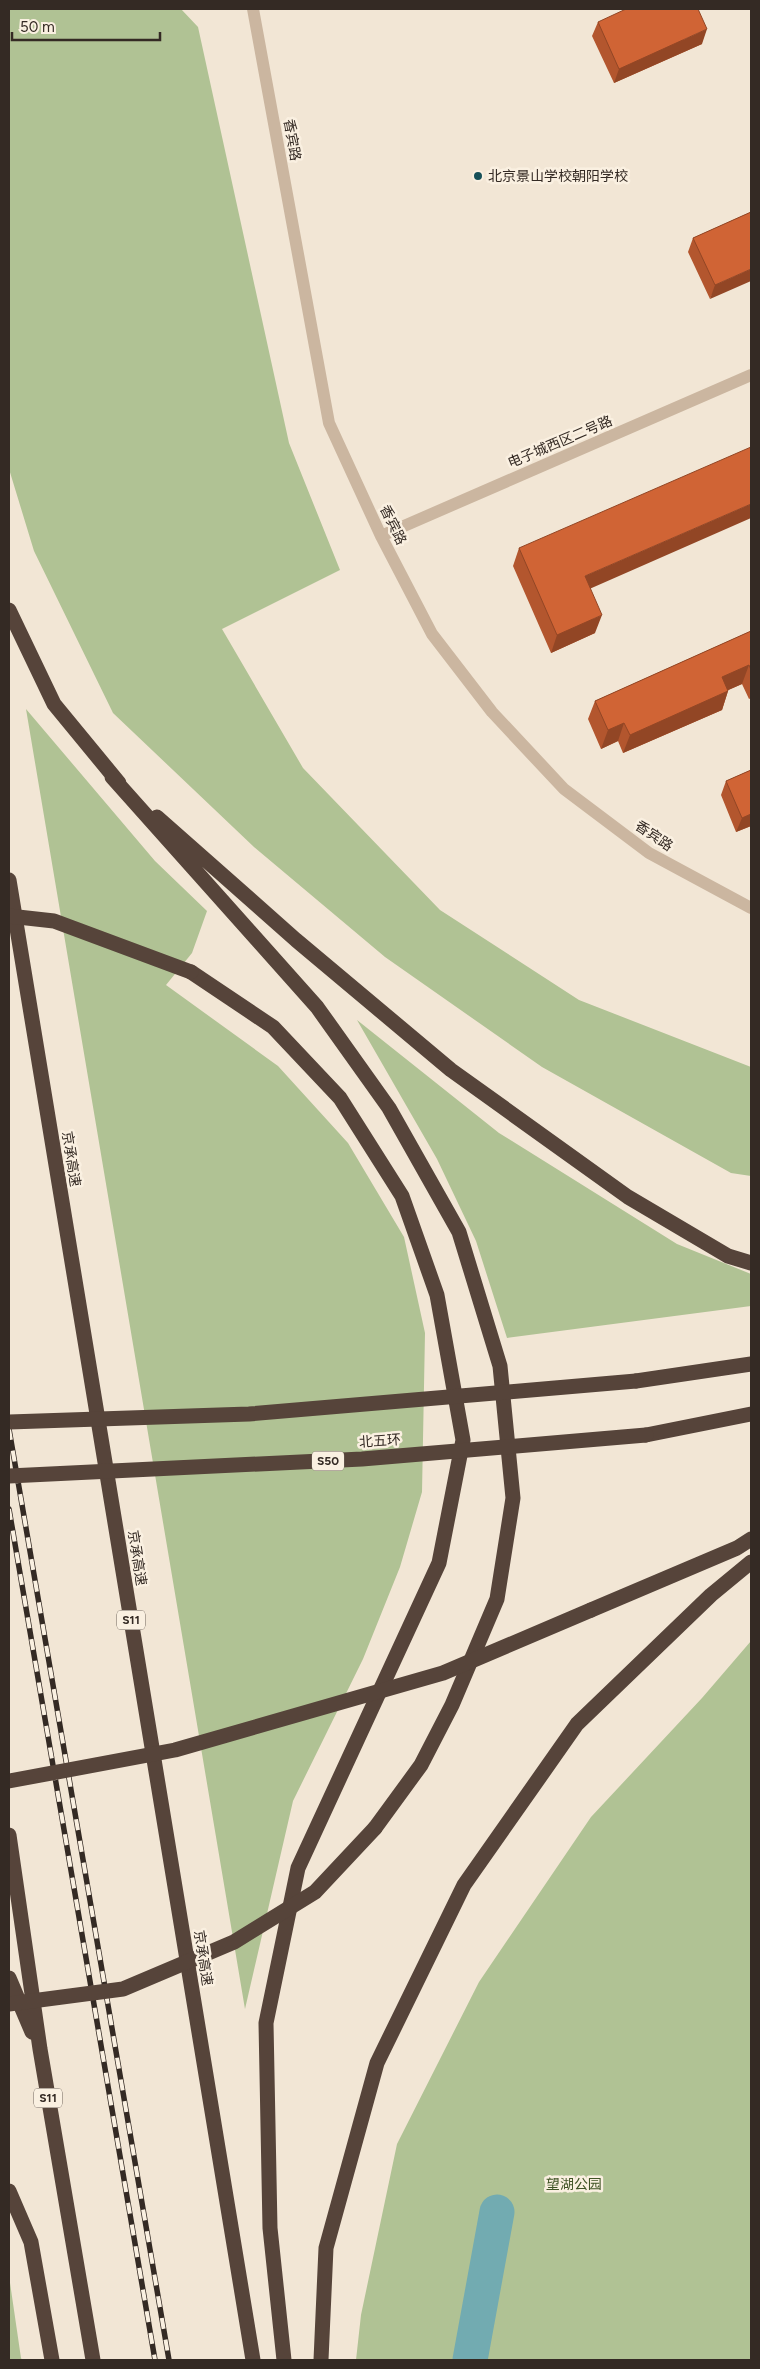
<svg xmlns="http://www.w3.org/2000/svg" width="760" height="2369" font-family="Figtree,'Noto Sans SC',sans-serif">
	<rect width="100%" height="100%" fill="#f2e6d5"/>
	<path fill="#b0c294" d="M9 9H181L198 27 289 443 340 570 222 629 303 768 440 910 579 1000 751 1067V1176L731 1173 542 1067 385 957 254 847 113 713 34 551 9 469Z
		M26 709 155 861 207 911 192 953 166 985 278 1066 348 1143 404 1237 425 1333 422 1492 400 1567 363 1659 293 1801 245 2009Z
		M357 1020 499 1133 677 1244 751 1274V1306L507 1338 476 1241 437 1159Z
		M751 1641V2360H356L361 2315 397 2144 479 1982 591 1817 702 1698Z
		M9 2276 21 2358 22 2360H9Z"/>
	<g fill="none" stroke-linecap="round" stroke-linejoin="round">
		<path stroke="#72abb1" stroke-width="35" d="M470 2360 497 2212"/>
		<path stroke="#cbb6a0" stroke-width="12" d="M253 9 329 423 381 536 432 634 492 712 564 789 649 853 751 908
			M381 536 751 375"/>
		<path stroke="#56443a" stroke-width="15" d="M9 610 54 704 119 783
			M112 777 317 1007 389 1108 459 1232 500 1366 513 1498 497 1599 452 1705 421 1765 375 1828
			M157 817 296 940 451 1070 628 1197 728 1256 751 1263
			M9 880 253 2360
			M191 972 273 1027 340 1098 402 1196 437 1295 463 1440 439 1563 298 1868 266 2023 270 2228 284 2360
			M636 1381 751 1364
			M646 1435 751 1414
			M591 1610 737 1548 751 1539
			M9 1835 40 2049 93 2360
			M9 1978 32 2032
			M9 2191 31 2242 52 2360
			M321 2360 326 2248 377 2063 464 1885 577 1724 711 1595 751 1562"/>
		<g stroke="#342a24" stroke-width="5.5">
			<path id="rail" d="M9 1429 169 2360
				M9 1509 155 2360"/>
		</g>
		<use href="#rail" stroke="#faf0e1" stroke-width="4" stroke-dasharray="11" stroke-linecap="butt"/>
		<path stroke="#56443a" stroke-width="15" d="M9 916 54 921 191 972
			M9 1422 249 1414 636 1381
			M9 1476 362 1459 646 1435
			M9 1781 175 1750 443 1673 591 1610
			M9 2004 123 1989 234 1942 315 1892 375 1828"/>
	</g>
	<path fill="#b3562e" d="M598 22 702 44 614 83 592 36Z
		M751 212 710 299 688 252 693 238Z
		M519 548 590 589 595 633 551 653 513 566Z
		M751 631V698L749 699 742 684 728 690V691L722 710 623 753 618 741 601 749 588 719 595 701Z
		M751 770V826L736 832 721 795 726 781Z"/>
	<path fill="#924625" d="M707 29 702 44 614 83 619 69Z
		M751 269V281L710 299 715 285Z
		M751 504V518L578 594 585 576Z
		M602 615 595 633 551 653 557 635Z
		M749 665 742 684 715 696 722 677Z
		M728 691 722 710 623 753 630 735Z
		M624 723 618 741 601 749 608 730Z
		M751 814V826L736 832 742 818Z"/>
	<path fill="#d06435" stroke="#924625" d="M626 9H698L707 29 619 69 598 22Z
		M751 212V269L715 285 693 238Z
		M751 447V504L585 576 602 615 557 635 519 548Z
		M751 631V670L749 665 722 677 728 691 630 735 624 723 608 730 595 701Z
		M751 770V814L742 818 726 781Z"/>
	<circle fill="#175058" stroke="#faf0e1" stroke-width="2" cx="478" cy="176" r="5"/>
	<g text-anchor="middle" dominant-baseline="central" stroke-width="5" stroke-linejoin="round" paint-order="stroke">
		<g fill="#faf0e1" stroke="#6f655d" stroke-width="1">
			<rect x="312" y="1451.5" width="32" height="19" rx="4"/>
			<rect x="117" y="1610.5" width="28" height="19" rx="4"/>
			<rect x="34" y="2088.5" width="28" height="19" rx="4"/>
		</g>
		<g font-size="12" font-weight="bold" fill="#342a24">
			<text x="328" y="1461">S50</text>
			<text x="131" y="1620">S11</text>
			<text x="48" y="2098">S11</text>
		</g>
		<g font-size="14" fill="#342a24" stroke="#faf0e1">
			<text transform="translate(292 140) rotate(80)">香宾路</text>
			<text transform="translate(560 442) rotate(-23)">电子城西区二号路</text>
			<text transform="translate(393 525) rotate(64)">香宾路</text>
			<text transform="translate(654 836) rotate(34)">香宾路</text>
			<text transform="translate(71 1159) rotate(81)">京承高速</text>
			<text transform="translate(380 1441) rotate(-4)">北五环</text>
			<text transform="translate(137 1558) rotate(81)">京承高速</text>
			<text transform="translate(203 1958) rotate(81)">京承高速</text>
		</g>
		<g font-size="14" fill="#342a24" stroke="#faf0e1" text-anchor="start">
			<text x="488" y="176">北京景山学校朝阳学校</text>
		</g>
		<g font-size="14" fill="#405426" stroke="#faf0e1">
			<text x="574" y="2184">望湖公园</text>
		</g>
	</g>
	<rect width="760" height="2369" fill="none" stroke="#342a24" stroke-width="20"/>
	<path d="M12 32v8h148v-8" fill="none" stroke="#342a24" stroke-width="2.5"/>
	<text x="20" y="32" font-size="15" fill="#342a24" stroke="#faf0e1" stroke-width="4" paint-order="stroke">50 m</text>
</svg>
